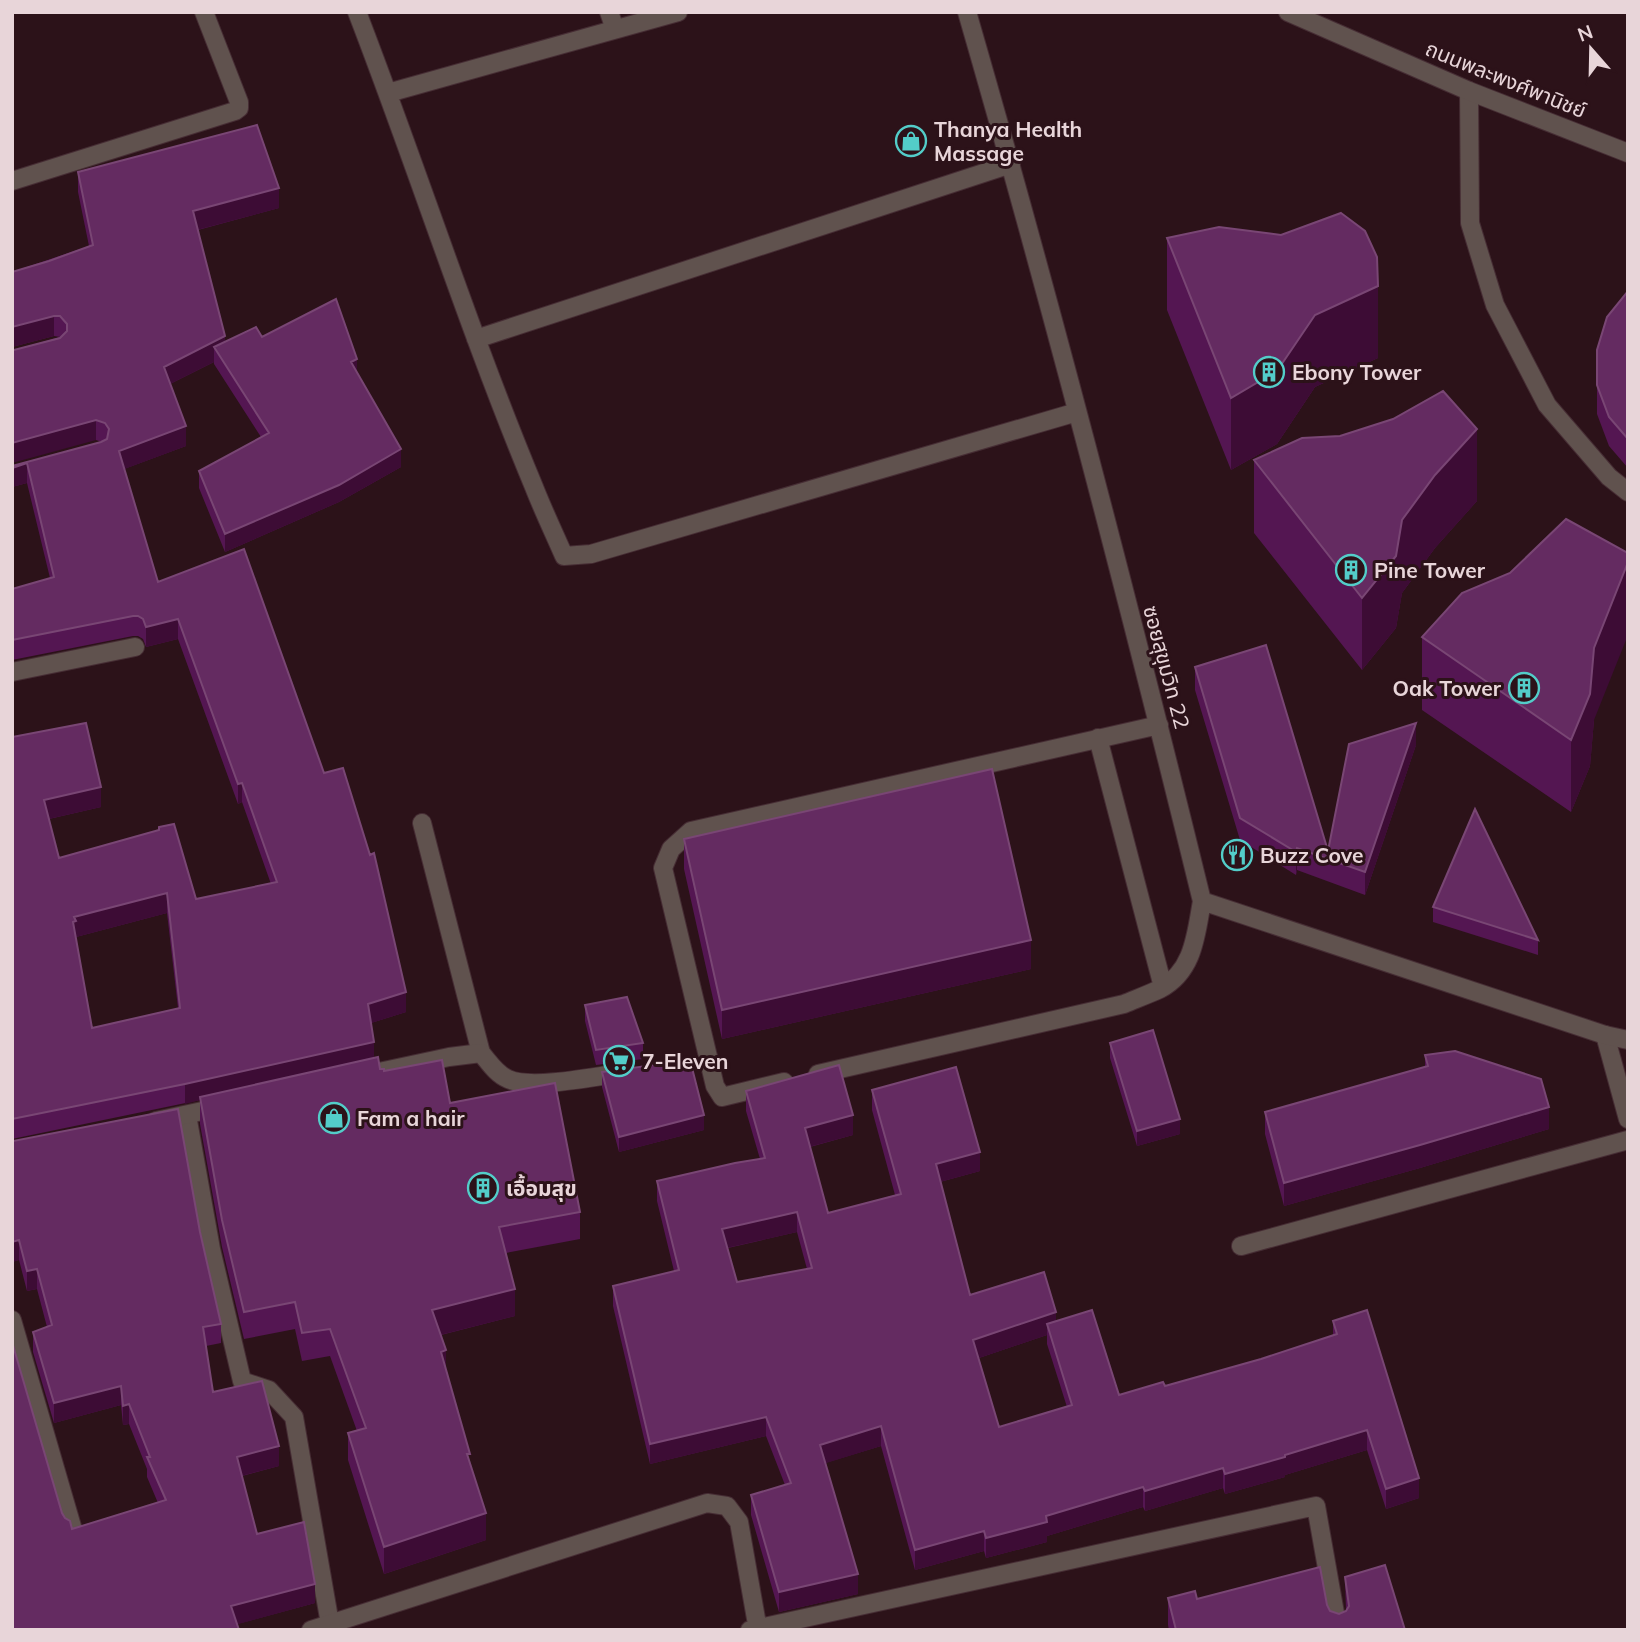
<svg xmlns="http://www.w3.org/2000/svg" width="1640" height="1642" font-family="Mulish,'Noto Sans Thai',sans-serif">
	<rect width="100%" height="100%" fill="#2c1219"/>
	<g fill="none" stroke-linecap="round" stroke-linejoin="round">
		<g stroke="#462d34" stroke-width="20">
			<path id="lane" d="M1469 91 1470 223 1495 305 1547 405 1609 477 1628 492
				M12 672 135 647
				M422 823 481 1053
				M1605 1035 1628 1119
				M187 1115 211 1249 242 1381 269 1390 294 1417 330 1624
				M1241 1246 1628 1140"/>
		</g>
		<g stroke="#462d34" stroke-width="20">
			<path id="street" d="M357 12C418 170 469 331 534 487 543 510 554 533 564 556L591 554 1077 412
				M609 12 615 29
				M967 12C1052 306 1129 603 1202 901L1605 1035 1628 1040
				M1288 12 1469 91 1628 153
				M388 93 678 12
				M12 181 235 111 239 108V102L204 12
				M476 339 1011 164
				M1098 738 1163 987
				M818 1074 1124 1004C1136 999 1149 994 1160 989 1194 971 1196 934 1202 901
				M365 1075 449 1057 481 1053C489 1062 496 1074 508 1079 532 1090 598 1076 626 1072
				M784 1082 722 1097 715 1086 663 868 671 849 691 831 1159 725
				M156 1121 221 1107
				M12 1320 73 1530
				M311 1630 707 1503 727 1506 739 1522 758 1630
				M750 1630 1316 1506 1338 1630"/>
		</g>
		<use href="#lane" stroke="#60524e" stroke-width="18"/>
		<use href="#street" stroke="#60524e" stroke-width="18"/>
	</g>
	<path fill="#541652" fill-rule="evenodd" d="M78 172 279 208 198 230 225 341 262 337 357 373 401 467 339 502 225 552 199 488V471L261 437 214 364V362L170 384 186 446 124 469 158 582 406 1012 371 1023 374 1058 380 1069 450 1103 580 1212V1239L506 1253 515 1316 441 1335 446 1372 470 1463 486 1540 384 1574 348 1460V1433L357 1431 330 1356 302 1361 295 1329 244 1339 222 1247 200 1124V1100L12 1139V737L101 807 49 819 59 858 196 899 271 884 242 802 238 804 178 639 146 647 143 639 138 636H133L12 660V589L50 578 27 483 12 487V466L102 442 96 440 14 350 60 337 54 336 12 347V272L89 246 78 192ZM167 913 178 1008 92 1028 76 937Z
		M1167 238 1378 358 1315 387 1277 444 1231 470 1167 310Z
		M1628 291V468L1609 446 1597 414V350Z
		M1254 460 1477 501 1435 548 1402 593 1396 628 1362 670 1254 533Z
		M1422 637 1594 720 1590 766 1571 812 1422 710Z
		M1195 667 1328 851 1416 745 1365 895 1297 870 1296 875 1240 840 1195 690Z
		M684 839 1031 969 722 1039 684 869Z
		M1433 907 1538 940V955L1433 922Z
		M585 1005 643 1043V1059L596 1065 585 1021Z
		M1110 1043 1180 1134 1137 1146 1110 1058Z
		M1425 1055 1549 1129 1420 1168 1284 1206 1265 1134V1112L1425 1067Z
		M602 1072 704 1130 619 1152 602 1087Z
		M872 1090 980 1171 940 1182 970 1295 1056 1321 1119 1395 1165 1386 1261 1359 1333 1335V1321L1419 1498 1386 1509 1367 1450 1285 1475V1477L1225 1494 1223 1488 1145 1511 1143 1507 1047 1536V1542L986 1558 984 1551 915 1570 881 1446 825 1463 858 1594 779 1612 751 1515V1495L785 1485 766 1436 650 1464 613 1306V1286L674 1271 657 1201V1181L760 1159 746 1111V1091L853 1135 810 1147 828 1213 895 1195 872 1110ZM797 1232 807 1269 737 1282 728 1248ZM1047 1335V1344L1067 1407 999 1427 979 1358Z
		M13 1141 200 1232 221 1324V1343L206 1346 213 1392 279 1466 242 1476 257 1534 315 1603 237 1624 12 1630 62 1513 72 1529 158 1503 147 1477V1469L129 1424 123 1425 121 1405 54 1423 33 1352V1332L47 1327 37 1289 27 1291 19 1260 12 1262Z
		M1345 1577 1405 1630H1169L1168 1625V1598L1327 1605 1330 1611 1339 1614 1346 1611Z"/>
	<path fill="#3d0c35" d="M279 188V208L193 231V211Z
		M1378 286V358L1315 387 1277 444 1231 470V398L1315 315Z
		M54 316V336L12 347V327Z
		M225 336V356L214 347V362L164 387V367Z
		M357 359V376L351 362Z
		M96 420V440L12 463V443Z
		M186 426V446L119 471V451Z
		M1477 429V501L1435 548 1402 593 1396 628 1362 670V598L1402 520 1435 475Z
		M401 449V467L339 502 225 552V534Z
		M27 463V483L12 487V468Z
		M1628 562V635L1594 720 1590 766 1571 812V740L1594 648Z
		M178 619V639L146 647V627Z
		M1416 723V745L1365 895V872Z
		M242 783V802L238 804V784Z
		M101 787V807L44 820V800Z
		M1297 848V870L1296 875V852Z
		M167 893V913L76 937 73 922 74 917Z
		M1031 940V969L722 1039V1010Z
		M406 992V1012L368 1024V1004Z
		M374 1042V1062L200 1097V1100L185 1104V1084Z
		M1549 1107V1129L1420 1168 1284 1206V1183Z
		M704 1115V1130L619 1152V1137Z
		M853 1115V1135L805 1148V1128Z
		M1180 1119V1134L1137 1146V1131Z
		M980 1152V1171L936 1183V1164Z
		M797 1212V1232L722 1249V1229Z
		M19 1240V1260L12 1262V1242Z
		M37 1269V1289L27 1291V1271Z
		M515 1289V1316L432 1337V1310Z
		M1056 1312V1332L1047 1324V1335L973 1360V1340Z
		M446 1350V1377L441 1352Z
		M121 1386V1405L54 1423V1403Z
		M129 1404V1424L123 1425V1406Z
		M766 1417V1436L650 1464V1444Z
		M881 1426V1446L820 1465V1445Z
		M1367 1430V1450L1285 1475V1477L1225 1494V1474Z
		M279 1446V1466L237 1477V1457Z
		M1223 1468V1488L1145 1511V1491Z
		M1419 1478V1498L1386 1509V1489Z
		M1143 1487V1507L1047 1536V1542L986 1558V1538L1046 1516Z
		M486 1513V1540L384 1574V1547Z
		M984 1531V1551L915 1570V1550Z
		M858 1574V1594L779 1612V1592Z
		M315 1584V1603L231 1626V1606Z"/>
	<path fill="#642b61" stroke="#794674" stroke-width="2" fill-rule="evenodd" d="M257 125 279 188 193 211 225 336 164 367 186 426 119 451 158 582 244 549 324 773 343 768 370 855 374 853 406 992 368 1004 374 1042 185 1084 12 1119V737L86 723 101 787 44 800 59 858 159 830V827L174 824 196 899 277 882 242 783 238 784 178 619 146 627 143 619 138 616H133L12 640V589L54 577 27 463 12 468V466L101 442 107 439 109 429 105 423 96 420 12 443V350H14L60 338 67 331V324L60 316H54L12 327V272L49 261 93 245 78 172ZM167 893 180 1008 92 1028 73 922 76 921 74 917Z
		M1341 213 1365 231 1377 257 1378 286 1315 315 1277 371 1231 398 1167 238 1219 227 1281 235Z
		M1628 291V439L1609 417 1597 385V350L1607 317Z
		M336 299 357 359 351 362 401 449 339 485 225 534 199 471 269 433 214 347 256 327 262 337Z
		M1443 391 1477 429 1435 475 1402 520 1396 556 1362 598 1254 460 1302 438 1340 436 1393 419Z
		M1566 519 1628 553V562L1594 648 1590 694 1571 740 1422 637 1462 593 1510 573Z
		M1266 645 1328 851 1349 744 1416 723 1365 872 1297 848 1296 852 1240 818 1195 667Z
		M992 769 1031 940 722 1010 684 839Z
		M1475 809 1538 940 1433 907Z
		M627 997 643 1043 596 1050 585 1005Z
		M1153 1030 1180 1119 1137 1131 1110 1043Z
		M1455 1051 1541 1079 1549 1107 1420 1145 1284 1183 1265 1112 1428 1066 1425 1055Z
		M378 1057 380 1069H384V1071L442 1060 450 1103 555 1083 580 1212 499 1227 515 1289 432 1310 446 1350 441 1352 470 1454H467L486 1513 384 1547 348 1433 366 1428 330 1329 302 1333 295 1302 244 1312 222 1220 200 1097Z
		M690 1060 704 1115 619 1137 602 1072Z
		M839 1065 853 1115 805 1128 828 1213 901 1194 872 1090 956 1067 980 1152 936 1164 970 1295 1044 1272 1056 1312 973 1340 999 1427 1072 1405 1047 1324 1092 1310 1119 1395 1163 1382 1165 1386 1261 1359 1337 1334 1333 1321 1367 1310 1419 1478 1386 1489 1367 1430 1285 1455V1457L1225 1474 1223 1468 1145 1491 1143 1487 1046 1516 1047 1522 986 1538 984 1531 915 1550 881 1426 820 1445 858 1574 779 1592 751 1495 791 1483 766 1417 650 1444 613 1286 679 1270 657 1181 735 1163 765 1158 746 1091ZM797 1212 812 1268 737 1282 722 1229Z
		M178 1109 200 1232 221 1324 203 1327 213 1392 262 1381 279 1446 237 1457 257 1534 304 1522 315 1584 231 1606 239 1630H12V1342L62 1513 65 1518 70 1521 72 1529 166 1500 147 1457H150L129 1404 123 1406 121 1386 54 1403 33 1332 52 1325 37 1269 27 1271 19 1240 12 1242 13 1141Z
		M1385 1565 1405 1630H1176L1168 1598 1195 1591 1197 1599 1320 1567 1327 1605 1330 1611 1339 1614 1346 1611 1349 1606 1345 1577Z"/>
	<defs>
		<g id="shop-ring" transform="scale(1.575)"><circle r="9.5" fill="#2c1219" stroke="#53cdc9" stroke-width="1.5"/><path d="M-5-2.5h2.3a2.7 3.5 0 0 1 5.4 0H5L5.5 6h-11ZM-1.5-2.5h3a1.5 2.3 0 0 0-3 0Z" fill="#53cdc9"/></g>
		<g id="building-ring" transform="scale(1.575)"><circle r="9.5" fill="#2c1219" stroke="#53cdc9" stroke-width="1.5"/><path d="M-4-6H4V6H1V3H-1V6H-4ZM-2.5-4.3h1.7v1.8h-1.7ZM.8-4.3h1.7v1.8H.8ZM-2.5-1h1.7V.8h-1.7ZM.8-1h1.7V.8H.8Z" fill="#53cdc9"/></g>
		<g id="restaurant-ring" transform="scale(1.575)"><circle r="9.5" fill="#2c1219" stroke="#53cdc9" stroke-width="1.5"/><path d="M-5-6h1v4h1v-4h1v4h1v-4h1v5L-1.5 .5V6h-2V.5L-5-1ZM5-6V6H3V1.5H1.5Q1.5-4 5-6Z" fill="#53cdc9"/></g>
		<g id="supermarket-ring" transform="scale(1.575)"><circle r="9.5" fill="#2c1219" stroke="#53cdc9" stroke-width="1.5"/><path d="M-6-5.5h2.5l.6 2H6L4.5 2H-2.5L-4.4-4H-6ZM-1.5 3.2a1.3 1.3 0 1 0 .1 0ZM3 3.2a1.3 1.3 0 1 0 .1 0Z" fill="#53cdc9"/></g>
	</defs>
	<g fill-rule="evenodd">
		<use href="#shop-ring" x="911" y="141"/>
		<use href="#building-ring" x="1269" y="372"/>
		<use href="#building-ring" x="1351" y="570"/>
		<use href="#building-ring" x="1524" y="688"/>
		<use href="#restaurant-ring" x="1237" y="855"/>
		<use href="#supermarket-ring" x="619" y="1061"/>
		<use href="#shop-ring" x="334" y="1118"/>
		<use href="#building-ring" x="483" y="1188"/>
	</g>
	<g text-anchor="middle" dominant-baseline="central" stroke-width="6" stroke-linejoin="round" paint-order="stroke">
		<g font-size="21" fill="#e8d5d9" stroke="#2c1219">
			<text transform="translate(1506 79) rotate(22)">ถนนพละพงศ์พานิชย์</text>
			<text transform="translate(1167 667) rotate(75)">ซอยสุขุมวิท 22</text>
		</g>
		<g font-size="21" font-weight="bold" fill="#e8d5d9" stroke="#2c1219" text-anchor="start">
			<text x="934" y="129">Thanya Health<tspan x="934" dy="24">Massage</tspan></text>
			<text x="1292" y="372">Ebony Tower</text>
			<text x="1374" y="570">Pine Tower</text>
			<text x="1501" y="688" text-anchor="end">Oak Tower</text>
			<text x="1260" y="855">Buzz Cove</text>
			<text x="642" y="1061">7-Eleven</text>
			<text x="357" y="1118">Fam a hair</text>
			<text x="506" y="1188">เอื้อมสุข</text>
		</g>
	</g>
	<rect width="1640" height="1642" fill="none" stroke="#e8d5d9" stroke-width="28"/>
	<g transform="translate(1591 49) rotate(340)" stroke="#2c1219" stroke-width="5" paint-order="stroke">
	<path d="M0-5L12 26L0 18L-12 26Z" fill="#e8d5d9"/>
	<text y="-10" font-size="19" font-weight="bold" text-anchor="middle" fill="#e8d5d9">N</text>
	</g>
</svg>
